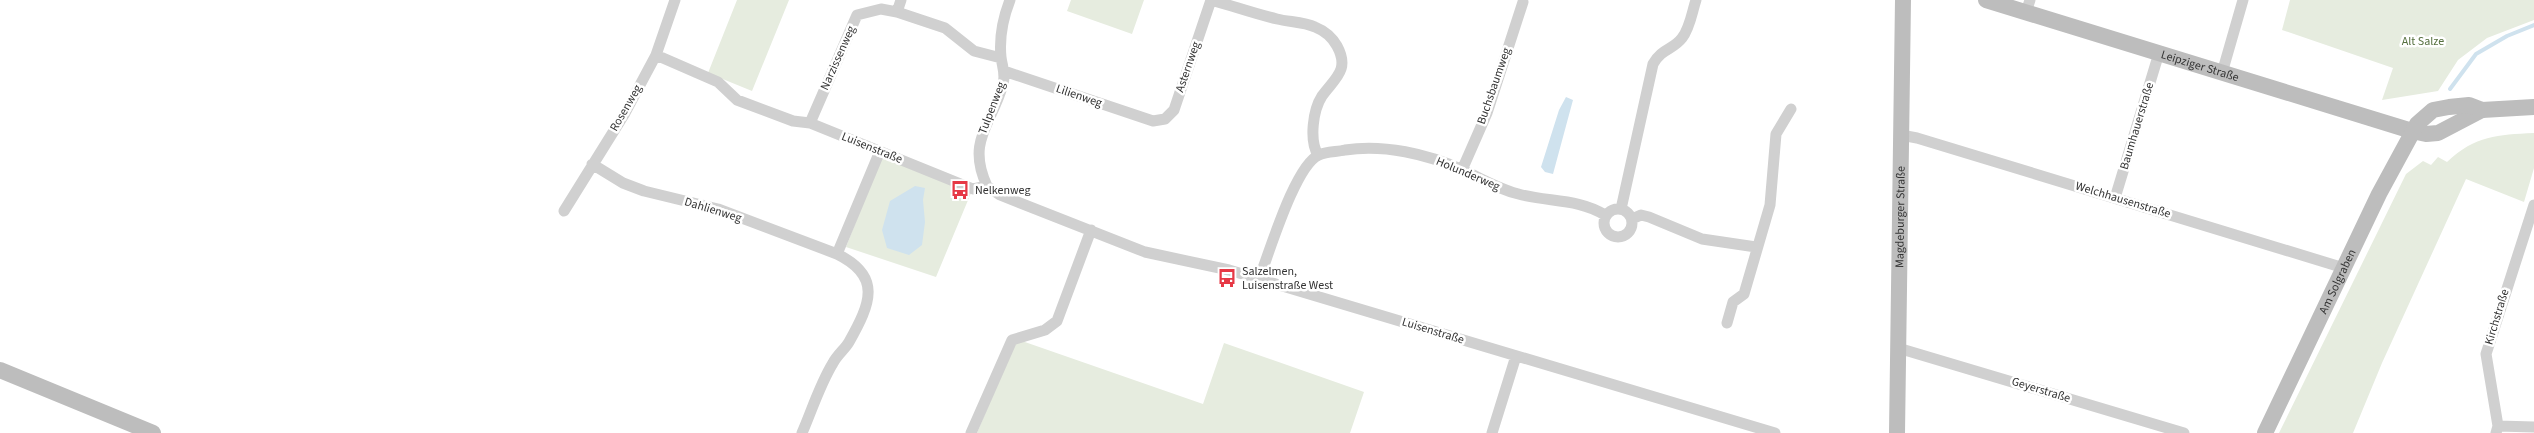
<svg xmlns="http://www.w3.org/2000/svg" width="2534" height="433" font-family="'Source Sans 3',sans-serif">
	<rect width="100%" height="100%" fill="#fff"/>
	<path fill="#e6ecdf" d="M737 0H789L752 91 708 73Z
		M1071 0H1144L1132 34 1067 11Z
		M2290 0H2534V20L2487 38 2458 60 2438 91 2382 100 2393 68 2282 30Z
		M2534 133V168L2524 202 2466 179 2382 363 2353 433H2279L2406 174 2423 161 2431 165 2438 157 2447 162C2476 135 2497 135 2534 133Z
		M882 155 971 193 936 277 846 247Z
		M1022 341 1203 404 1224 343 1364 392 1350 433H977L1014 344Z"/>
	<path fill="#cfe2ee" d="M1566 97 1573 100 1553 174 1545 172 1541 167 1559 110Z
		M915 186 925 188 923 200 925 222 922 245 909 255 887 248 882 230 890 201Z"/>
	<g fill="none" stroke-linecap="round" stroke-linejoin="round">
		<path stroke="#cfe2ee" stroke-width="4" d="M2450 89 2476 54 2507 36 2534 25"/>
		<path stroke="#d0d0d0" stroke-width="11" d="M897 12 945 28 974 51 1001 58
			M2026 12 2030 0
			M656 55 718 82 737 100 793 121 810 123 973 189 987 186 1000 195 1145 252 1229 270 1775 433
			M1004 71 1153 121 1165 119 1174 110 1211 0C1233 6 1255 14 1277 19 1289 22 1304 22 1315 27 1325 31 1332 37 1337 46 1350 70 1335 78 1322 96 1313 110 1309 140 1318 155
			M2222 73 2243 0
			M810 123 857 15 881 9 897 12 901 0
			M1901 135 1917 138 2344 268
			M592 164 623 183 644 191 718 209 837 254
			M1462 170 1487 113 1523 2
			M987 186C966 141 992 124 1003 84 1006 74 1002 66 1001 57 999 37 1003 18 1010 0
			M2115 198 2159 53
			M1604 223a14 14 0 1 1 28 0a14 14 0 1 1-28 0Z
			M1621 209 1653 64C1662 48 1673 50 1682 38 1690 28 1692 12 1696 0
			M564 211 625 113 656 55 675 0
			M1632 219 1641 215 1649 217 1702 239 1756 247
			M1259 279C1269 254 1295 165 1319 155 1326 151 1337 152 1345 150 1384 144 1427 154 1463 170 1482 179 1500 190 1522 195 1551 202 1579 199 1605 215
			M1727 323 1733 302 1744 294 1770 205 1776 134 1791 109
			M1898 348 2184 433
			M2498 426 2534 427
			M802 433C812 410 820 384 833 363 837 355 845 349 849 342 871 303 882 276 837 254L880 151
			M971 433 1012 340 1045 330 1057 321 1091 230
			M1492 433 1516 356
			M2496 433 2498 426 2486 354 2534 205"/>
		<g stroke="#bdbdbd" stroke-width="16">
			<path id="s1" d="M1986 0 2412 131 2426 134 2438 133 2482 110"/>
			<path d="M0 370 153 433"/>
			<path id="s2" d="M1897 433 1903 0"/>
			<path id="s3" d="M2265 433 2379 194 2417 124 2433 110 2449 107 2469 105 2482 110 2534 107"/>
		</g>
	</g>
	<defs>
		<g id="bus-bare" transform="scale(1.5)"><path d="M-5-6H5V4H4V6H2V4H-2V6H-4V4H-5ZM-3.5-4V0h7V-4ZM-3.5 1.2v1.5H-2V1.2ZM2 1.2v1.5H3.5V1.2Z" fill="#e63946" stroke="#fff" stroke-width="2.5" paint-order="stroke"/></g>
	</defs>
	<g fill-rule="evenodd">
		<use href="#bus-bare" x="960" y="190"/>
		<use href="#bus-bare" x="1227" y="278"/>
	</g>
	<g text-anchor="middle" dominant-baseline="central" stroke-width="5" stroke-linejoin="round" paint-order="stroke">
		<g font-size="12" fill="#56703f" stroke="#fff">
			<text x="2423" y="41">Alt Salze</text>
		</g>
		<g font-size="12" fill="#333" stroke="#fff">
			<text transform="translate(838 58) rotate(-66)">Narzissenweg</text>
			<text stroke="none"><textPath href="#s1" startOffset="224">Leipziger Straße</textPath></text>
			<text transform="translate(1188 67) rotate(-71)">Asternweg</text>
			<text transform="translate(1494 86) rotate(-71)">Buchsbaumweg</text>
			<text transform="translate(1079 96) rotate(19)">Lilienweg</text>
			<text transform="translate(626 108) rotate(-60)">Rosenweg</text>
			<text transform="translate(992 108) rotate(-69)">Tulpenweg</text>
			<text transform="translate(2137 126) rotate(-73)">Baumhauerstraße</text>
			<text transform="translate(872 148) rotate(22)">Luisenstraße</text>
			<text transform="translate(1468 174) rotate(23)">Holunderweg</text>
			<text transform="translate(2123 200) rotate(17)">Welchhausenstraße</text>
			<text transform="translate(713 210) rotate(17)">Dahlienweg</text>
			<text stroke="none"><textPath href="#s2" startOffset="216">Magdeburger Straße</textPath></text>
			<text stroke="none"><textPath href="#s3" startOffset="168">Am Solgraben</textPath></text>
			<text transform="translate(2497 317) rotate(-73)">Kirchstraße</text>
			<text transform="translate(1433 331) rotate(17)">Luisenstraße</text>
			<text transform="translate(2041 390) rotate(17)">Geyerstraße</text>
		</g>
		<g font-size="12" fill="#333" stroke="#fff" text-anchor="start">
			<text x="975" y="190">Nelkenweg</text>
			<text x="1242" y="271">Salzelmen,<tspan x="1242" dy="14">Luisenstraße West</tspan></text>
		</g>
	</g>
</svg>
